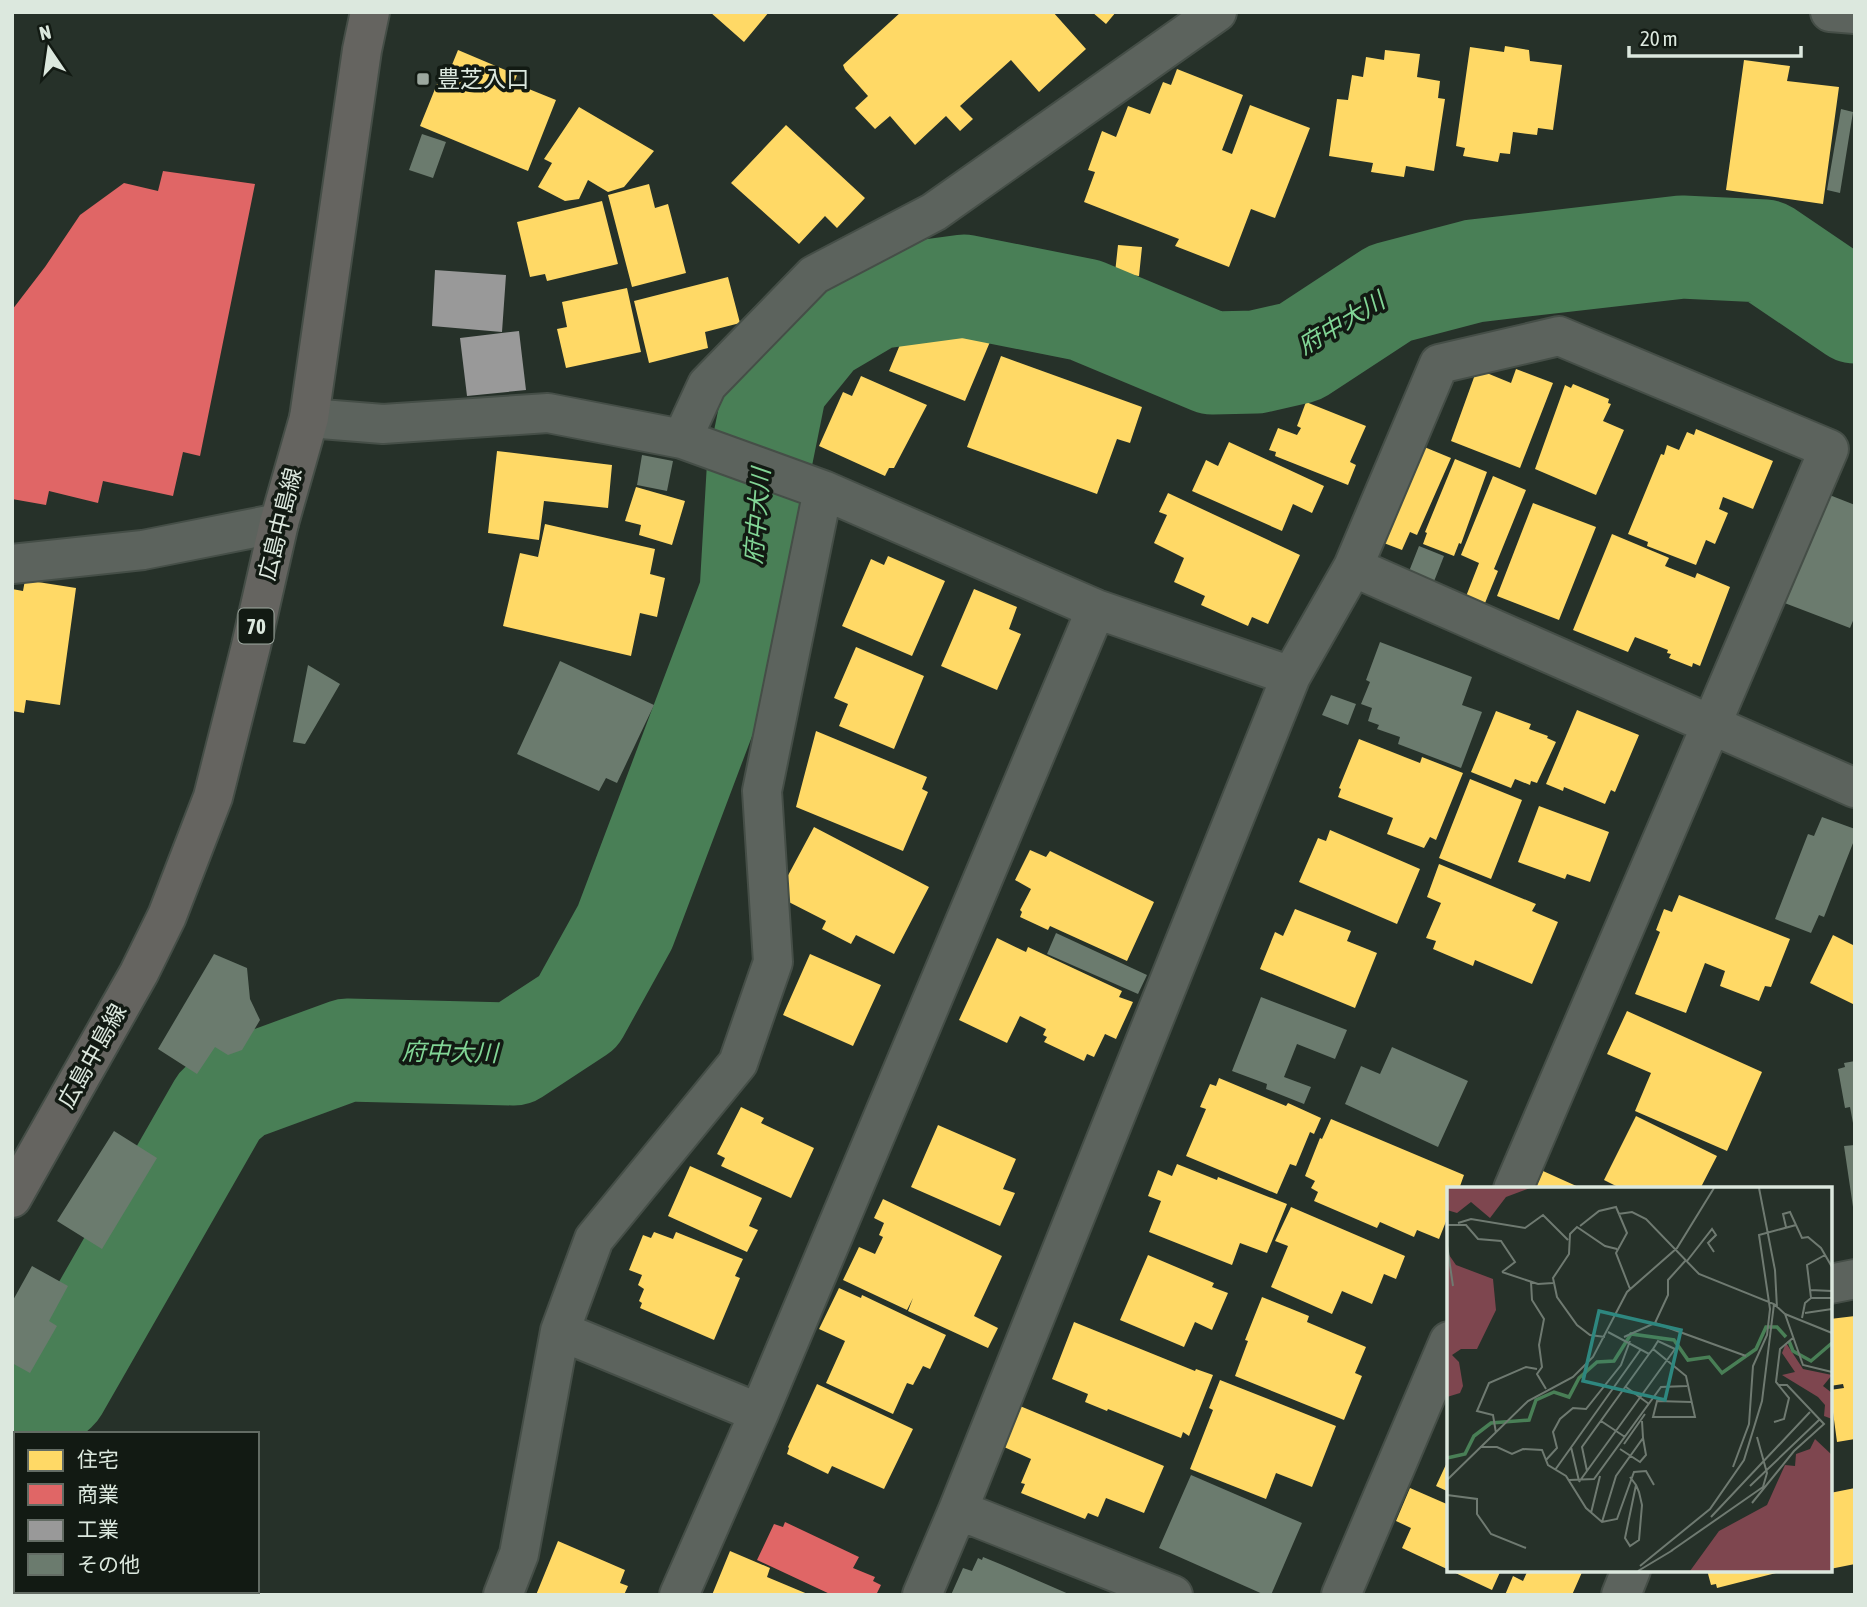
<svg xmlns="http://www.w3.org/2000/svg" width="1867" height="1607" font-family="'Asap Condensed','Noto Sans JP',sans-serif">
	<rect width="100%" height="100%" fill="#263129"/>
	<path fill="#ffd966" d="M710 12H769L744 42Z
		M901 12H1053L1086 49 1039 92 1011 60 960 106 973 119 960 131 946 116 915 145 890 116 875 129 855 108 868 96 845 70 843 65Z
		M1092 12H1116L1106 24Z
		M1505 46 1529 50 1530 61 1562 65 1553 130 1538 128 1537 135 1513 132 1510 154 1500 153 1498 162 1463 156 1465 148 1456 146 1470 47 1504 52Z
		M458 50 517 75 514 83 556 100 528 171 420 126 437 84 443 87Z
		M1385 50 1420 54 1417 77 1440 81 1438 98 1445 99 1434 171 1406 166 1404 177 1371 172 1373 163 1329 156 1337 99 1348 100 1352 75 1363 77 1366 57 1384 60Z
		M1744 60 1790 66 1787 81 1839 87 1823 204 1726 190Z
		M1177 69 1243 95 1222 150 1232 154 1250 105 1310 128 1275 218 1251 209 1229 267 1175 246 1179 239 1084 202 1095 172 1088 170 1102 131 1116 137 1128 106 1150 114 1163 82 1171 85Z
		M579 107 654 151 624 187 608 192 588 180 579 199 565 201 538 187 552 163 544 159Z
		M786 125 865 198 837 228 825 216 799 244 731 183Z
		M649 184 655 208 668 204 686 273 632 287 608 195Z
		M602 201 618 264 547 281 545 274 530 277 517 222Z
		M1118 245 1142 247 1139 276 1115 273Z
		M728 277 740 323 705 332 708 348 649 363 634 301Z
		M627 288 641 352 566 368 557 329 567 327 562 302Z
		M951 312 995 330 965 401 889 371 904 335 926 332 940 338Z
		M1001 356 1142 407 1130 443 1117 439 1097 494 967 447Z
		M1477 369 1511 383 1516 369 1553 383 1520 468 1451 441Z
		M861 376 927 405 894 468H889L885 476 819 446 843 392 852 396Z
		M1573 384 1609 399 1608 403 1611 404 1603 421 1624 430 1596 495 1535 469 1565 385 1571 388Z
		M1306 402 1366 426 1350 462 1356 465 1348 485 1275 456 1276 452 1269 450 1278 428 1297 435 1301 428 1297 426Z
		M1696 429 1773 461 1753 509 1723 497 1719 509 1728 513 1715 544 1706 540 1696 565 1647 546 1648 542 1628 534 1661 454 1664 455 1667 445 1679 450 1687 432 1694 435Z
		M1229 442 1324 486 1312 513 1293 504 1282 531 1192 491 1206 460 1218 466Z
		M1417 444 1451 458 1417 535 1410 532 1402 550 1376 540Z
		M497 451 612 465 608 508 544 501 539 540 488 533Z
		M1455 459 1487 472 1461 544 1459 543 1454 556 1423 544 1427 533 1425 532Z
		M1493 476 1526 490 1494 569 1498 571 1483 608 1465 599 1479 563 1461 555Z
		M636 487 685 501 672 545 639 535 641 525 625 521Z
		M1168 493 1300 555 1268 624 1252 617 1248 626 1201 605 1205 596 1174 582 1184 558 1154 543 1167 515 1159 512Z
		M1533 503 1596 527 1559 620 1497 596Z
		M545 524 655 549 650 574 665 578 657 617 640 613 631 656 503 626 520 553 538 557Z
		M1612 534 1667 557 1669 558 1665 566 1695 578 1697 573 1730 587 1700 666 1693 663 1692 667 1669 658 1671 654 1667 653 1668 650 1635 637 1628 652 1573 630Z
		M888 556 945 581 912 656 842 626 871 559 884 565Z
		M25 580 76 588 60 705 26 700 24 713 12 711V589L23 591Z
		M974 589 1017 607 1009 629 1021 634 997 690 941 666Z
		M856 647 924 676 894 749 839 726 848 704 834 698Z
		M1577 710 1639 735 1615 792 1611 790 1605 804 1564 787 1563 791 1546 784Z
		M1496 711 1531 724 1529 729 1548 736 1547 738 1556 742 1537 783 1531 781 1530 785 1515 779 1511 788 1471 772Z
		M816 731 927 777 922 789 928 792 903 851 796 807Z
		M1359 739 1420 763 1422 757 1463 773 1436 840 1430 837 1424 848 1387 834 1393 818 1338 797 1341 789 1339 788Z
		M1470 779 1522 800 1491 879 1439 858Z
		M1539 806 1609 832 1590 882 1567 874 1565 879 1518 862Z
		M814 827 929 887 894 954 856 935 851 944 822 929 826 921 777 896Z
		M1330 830 1420 869 1397 924 1299 882 1318 838 1326 841Z
		M1030 850 1046 857 1050 851 1154 902 1127 961 1050 926 1048 930 1020 917 1022 912 1020 910 1031 889 1015 880Z
		M1439 864 1536 904 1532 911 1558 922 1532 984 1475 960 1473 966 1433 949 1436 941 1426 938 1441 903 1427 897Z
		M1679 895 1790 939 1771 987 1765 986 1759 1001 1720 986 1725 971 1705 963 1686 1013 1635 994 1660 932 1656 930 1664 909 1672 912Z
		M1295 909 1351 931 1347 941 1377 953 1355 1008 1260 969 1275 932 1283 936Z
		M1833 935 1855 946V1005L1810 983Z
		M997 938 1026 952 1028 947 1122 991 1119 997 1133 1002 1116 1039 1105 1034 1094 1057 1087 1054 1084 1061 1044 1042 1047 1037 1043 1035 1046 1029 1020 1016 1007 1043 959 1020Z
		M810 954 881 985 853 1046 783 1015Z
		M1627 1011 1762 1072 1727 1151 1635 1111 1651 1073 1607 1054Z
		M1219 1078 1286 1106 1288 1103 1321 1118 1314 1134 1310 1132 1296 1166 1290 1164 1277 1194 1186 1156 1206 1109 1200 1107 1210 1084 1216 1086Z
		M741 1107 764 1118 761 1123 814 1148 791 1198 721 1166 725 1158 717 1154Z
		M1636 1116 1717 1156 1700 1189H1622L1604 1180Z
		M1331 1119 1464 1175 1459 1189H1449V1214L1439 1239 1417 1230 1414 1237 1380 1222 1377 1228 1314 1201 1318 1192 1311 1188 1315 1181 1305 1176 1320 1138 1322 1139Z
		M938 1125 1016 1159 1003 1189 1015 1193 1000 1226 911 1187Z
		M1177 1164 1217 1180 1218 1177 1287 1204 1267 1253 1240 1243 1232 1265 1149 1232 1161 1201 1148 1196 1158 1170 1172 1176Z
		M690 1166 762 1198 749 1226 758 1230 747 1252 668 1216Z
		M1543 1171 1583 1189H1535Z
		M883 1199 1002 1256 974 1316 998 1328 988 1348 908 1311 913 1298 907 1310 843 1280 859 1247 875 1254 883 1237 879 1235 884 1223 874 1218Z
		M1291 1207 1405 1256 1396 1279 1384 1274 1372 1304 1342 1291 1332 1314 1271 1287 1288 1246 1275 1241Z
		M654 1232 673 1239 676 1232 743 1259 735 1276 740 1278 714 1340 640 1308 642 1303 639 1301 644 1289 638 1285 642 1275 629 1270 643 1235 651 1238Z
		M1148 1255 1214 1283 1212 1287 1228 1293 1212 1330 1195 1322 1184 1347 1120 1320Z
		M839 1288 861 1298 862 1295 946 1335 930 1369 923 1366 913 1385 907 1383 893 1414 826 1383 845 1341 819 1329Z
		M1262 1297 1309 1316 1307 1322 1366 1347 1355 1373 1362 1376 1344 1420 1235 1376 1248 1341 1245 1340Z
		M1855 1316V1439L1837 1442 1830 1390 1844 1388 1843 1384 1830 1386V1319Z
		M1074 1322 1195 1371 1196 1369 1213 1375 1189 1436 1183 1432 1181 1438 1108 1409 1107 1411 1085 1402 1088 1394 1052 1379Z
		M1220 1380 1336 1426 1312 1487 1276 1473 1266 1499 1190 1469 1213 1410 1209 1408Z
		M817 1384 913 1429 884 1489 832 1466 828 1474 787 1454 789 1448 788 1447Z
		M1020 1406 1164 1466 1144 1513 1106 1498 1098 1517 1088 1513 1085 1519 1021 1493 1025 1484 1021 1483 1031 1459 1004 1447Z
		M1449 1458V1492L1436 1486Z
		M1410 1488 1449 1505V1570L1402 1548 1411 1528 1396 1521Z
		M1855 1488V1564L1830 1569V1493Z
		M558 1541 625 1570 620 1583 628 1586 624 1595H536Z
		M730 1551 770 1568 767 1577 810 1595H712Z
		M1449 1570H1501L1492 1590Z
		M1528 1570H1583L1572 1595H1505L1513 1576 1523 1581Z
		M1707 1570H1784V1571L1717 1588 1716 1584 1711 1585Z"/>
	<path fill="#e06666" d="M163 171 255 184 200 456 183 452 173 496 103 481 98 503 49 491 46 505 12 499V310L45 267 80 215 124 183 158 191Z
		M785 1522 859 1557 853 1568 875 1577 873 1581 881 1585 876 1595H832L757 1560 774 1524 783 1527Z"/>
	<path fill="#999" d="M435 270 506 275 502 332 432 326Z
		M519 331 526 390 467 396 460 338Z"/>
	<g fill="none" stroke-linecap="round" stroke-linejoin="round">
		<path stroke="#497f56" stroke-width="103" d="M12 1429 57 1389 219 1106 238 1090 347 1050 514 1054 578 1012 625 927 751 593 758 473 776 384 819 331 875 298 964 286 1085 310 1212 363 1256 362 1300 352 1390 293 1474 271 1682 247 1765 251 1855 312"/>
	</g>
	<path fill="#6b7b6e" d="M1841 109 1853 112 1840 193 1827 190Z
		M422 134 446 142 433 178 409 170Z
		M642 455 673 461 667 491 637 485Z
		M1827 494 1855 505V616L1850 628 1774 599Z
		M1419 546 1444 556 1431 589 1406 579Z
		M1380 642 1472 677 1462 705 1482 712 1461 768 1398 744 1400 737 1377 729 1379 725 1368 721 1372 708 1361 704 1370 682 1366 680Z
		M560 661 654 705 617 783 606 778 599 791 517 754Z
		M308 665 340 684 305 744 293 742Z
		M1331 695 1356 704 1348 725 1322 715Z
		M1822 817 1855 829V838L1824 917 1819 915 1811 933 1775 919 1808 834 1814 836Z
		M1056 933 1147 975 1138 994 1047 954Z
		M214 954 247 968 250 999 260 1020 242 1050 228 1055 215 1047 197 1074 158 1049Z
		M1261 997 1347 1030 1335 1059 1297 1044 1284 1077 1311 1087 1304 1104 1266 1089 1267 1084 1232 1071Z
		M1392 1047 1468 1081 1438 1147 1345 1104 1361 1066 1380 1074Z
		M1855 1061V1123H1853L1850 1107 1845 1108 1838 1069 1845 1067 1844 1063Z
		M114 1131 157 1158 102 1249 57 1221Z
		M1855 1145V1207H1853L1844 1146Z
		M32 1266 68 1286 49 1321 57 1326 30 1373 12 1363V1302Z
		M1191 1475 1302 1523 1271 1595H1265L1159 1548Z
		M983 1557 1000 1564 1071 1595H951L963 1568 972 1571 978 1558 982 1560Z"/>
	<g fill="none" stroke-linecap="round" stroke-linejoin="round">
		<g stroke="#454e47" stroke-width="42">
			<path id="minor" d="M1830 12 1855 14
				M309 418 383 424 548 413 682 439 823 490 1096 609 1291 676
				M682 439 707 385 814 275 934 212 1217 12
				M12 564 143 550 279 523
				M1353 567 1439 364 1559 336 1829 449 1513 1189
				M1830 1284 1855 1279
				M560 1331 759 1413
				M958 1510 1173 1595
				M503 1595 519 1554 560 1331 594 1239 738 1063 773 962 762 791 823 490
				M679 1595 759 1413 1096 609
				M922 1595 958 1510 1291 676 1353 567 1855 788
				M1341 1595 1449 1341
				M1621 1595 1631 1570"/>
		</g>
		<g stroke="#454e47" stroke-width="42">
			<path id="primary" d="M12 1198 139 973 167 916 213 797 251 646 279 523 309 418 362 50 370 12"/>
		</g>
		<use href="#minor" stroke="#5c635d" stroke-width="38"/>
		<use href="#primary" stroke="#656460" stroke-width="38"/>
	</g>
	<rect fill="#9ca89f" stroke="#121a13" stroke-width="2.5" x="416" y="72" width="14" height="14" rx="3.5"/>
	<g text-anchor="middle" dominant-baseline="central" stroke-width="7" stroke-linejoin="round" paint-order="stroke">
		<rect fill="#121a13" stroke="#9faaa1" stroke-width="2" x="238.5" y="608.5" width="35" height="35" rx="5"/>
		<g font-size="21" font-weight="bold" fill="#dce8de">
			<text x="256" y="626">70</text>
		</g>
		<g font-size="23" fill="#dce8de" stroke="#121a13" text-anchor="start">
			<text x="437" y="79">豊芝入口</text>
		</g>
		<g font-size="23" fill="#dce8de" stroke="#121a13">
			<text transform="translate(280 524) rotate(-76)">広島中島線</text>
			<text transform="translate(92 1056) rotate(-61)">広島中島線</text>
		</g>
		<g font-size="24" font-style="italic" fill="#82d696" stroke="#121a13">
			<text transform="translate(1341 323) rotate(-31)">府中大川</text>
			<text transform="translate(757 516) rotate(-85)">府中大川</text>
			<text transform="translate(450 1052) rotate(1)">府中大川</text>
		</g>
	</g>
	<g transform="translate(1447 1187)">
		<rect width="385" height="385" fill="#263129"/>
		<path d="M0 1H83L59 10 43 31 24 15 10 26 0 23ZM0 65 9 78 46 92 49 123 30 162H14L5 168 12 175 16 199 13 206 0 210ZM339 156 356 182 385 188 376 199 385 206V232L377 229 378 218 371 210 335 188 348 185 335 166ZM368 252 385 268V384H243L272 344 320 318 338 278 348 279 349 267 363 262Z" fill="#7e464f"/>
		<path fill="none" stroke="#497f56" stroke-width="3.5" d="M342 154 346 164 364 174 385 156M0 271 18 267 27 249 44 236 82 233 89 213 107 205 122 210 132 191 150 175 167 174 184 147 227 153 241 173 262 170 275 186 309 162 319 140H330L339 150"/>
		<path fill="none" stroke="#6f7a71" stroke-width="2" d="M312 1 328 83 330 121M171 27 185 25 199 32 252 87 327 117 338 127 356 178 385 185M11 36 24 32 78 41 96 28 121 53M0 38H19L31 52 54 54 68 75 55 85M133 39 152 24 169 20 180 46 169 66 183 102M339 40 336 27 343 25 349 38M0 58 6 99M240 74 265 42 269 48 261 56 267 65M55 85 91 97 106 96M84 95 85 113 97 132 92 158 95 180 90 187 99 202M363 103 385 104M364 111 360 78 378 68M358 126 385 122M338 127 385 146M355 131 358 116 364 111H385M208 136 299 169M161 145 202 167 206 162 239 189 248 230H206L210 214 244 215M158 150 143 148 130 138 110 110 106 91 122 67 123 47 130 40 158 59 170 62M177 150 208 136 221 108V93L239 73M179 200 202 217M154 234 178 250M327 235 337 232 342 211 329 195 333 162 347 150M49 246 46 228 30 224 42 196 79 180 90 182M177 257 198 227M33 260H50L65 267 76 262 95 263 101 278 119 289 139 321 155 335 170 332 187 285 199 284 207 298M124 260 132 294M173 262 193 275 199 268 196 251M99 273 110 261 106 245 113 232 126 221 139 222 174 178 183 154M286 280 302 237 306 179 320 148 323 122 312 48 349 38 355 51 361 50 374 61 385 80M108 283 194 162M140 284 135 260 202 167M183 290 189 298 192 305 195 318 192 353 183 359 178 351 189 298M0 293 81 214 126 190 146 170 180 105 230 61 267 1M122 293 147 292 214 200 240 199M132 295 228 162 211 154 206 162M303 299 372 233M0 308 30 312V327L44 347 79 361M305 316 347 264 377 237 340 198H331M144 326 153 289M264 330 363 225M155 335 169 289 196 251 195 234M224 364 316 300 320 286 310 250M193 379 263 322 297 273 315 214 327 117M191 384 226 363"/>
		<path fill="#2e877f" fill-opacity="0.15" stroke="#2e877f" stroke-width="3.5" d="M152 124 234 143 218 213 136 194Z"/>
		<rect width="385" height="385" fill="none" stroke="#dce8de" stroke-width="3.5"/>
	</g>
	<rect width="1867" height="1607" fill="none" stroke="#dce8de" stroke-width="28"/>
	<rect x="14" y="1432" width="245" height="161" fill="#121a13" stroke="#636c64" stroke-width="2"/>
	<rect x="28" y="1450" width="35" height="21" fill="#ffd966" stroke="#636c64" stroke-width="2"/>
	<text x="77" y="1467" font-size="21" fill="#dce8de">住宅</text>
	<rect x="28" y="1484" width="35" height="21" fill="#e06666" stroke="#636c64" stroke-width="2"/>
	<text x="77" y="1502" font-size="21" fill="#dce8de">商業</text>
	<rect x="28" y="1520" width="35" height="21" fill="#999999" stroke="#636c64" stroke-width="2"/>
	<text x="77" y="1537" font-size="21" fill="#dce8de">工業</text>
	<rect x="28" y="1554" width="35" height="21" fill="#6b7b6e" stroke="#636c64" stroke-width="2"/>
	<text x="77" y="1572" font-size="21" fill="#dce8de">その他</text>
	<g transform="translate(49 49) rotate(347)" stroke="#121a13" stroke-width="5" paint-order="stroke">
	<path d="M0-5L12 26L0 18L-12 26Z" fill="#dce8de"/>
	<text y="-10" font-size="19" font-weight="bold" text-anchor="middle" fill="#dce8de">N</text>
	</g>
	<path d="M1629 46v10h172v-10" fill="none" stroke="#dce8de" stroke-width="3.5"/>
	<text x="1640" y="46" font-size="21" fill="#dce8de" stroke="#121a13" stroke-width="5" paint-order="stroke">20 m</text>
</svg>
